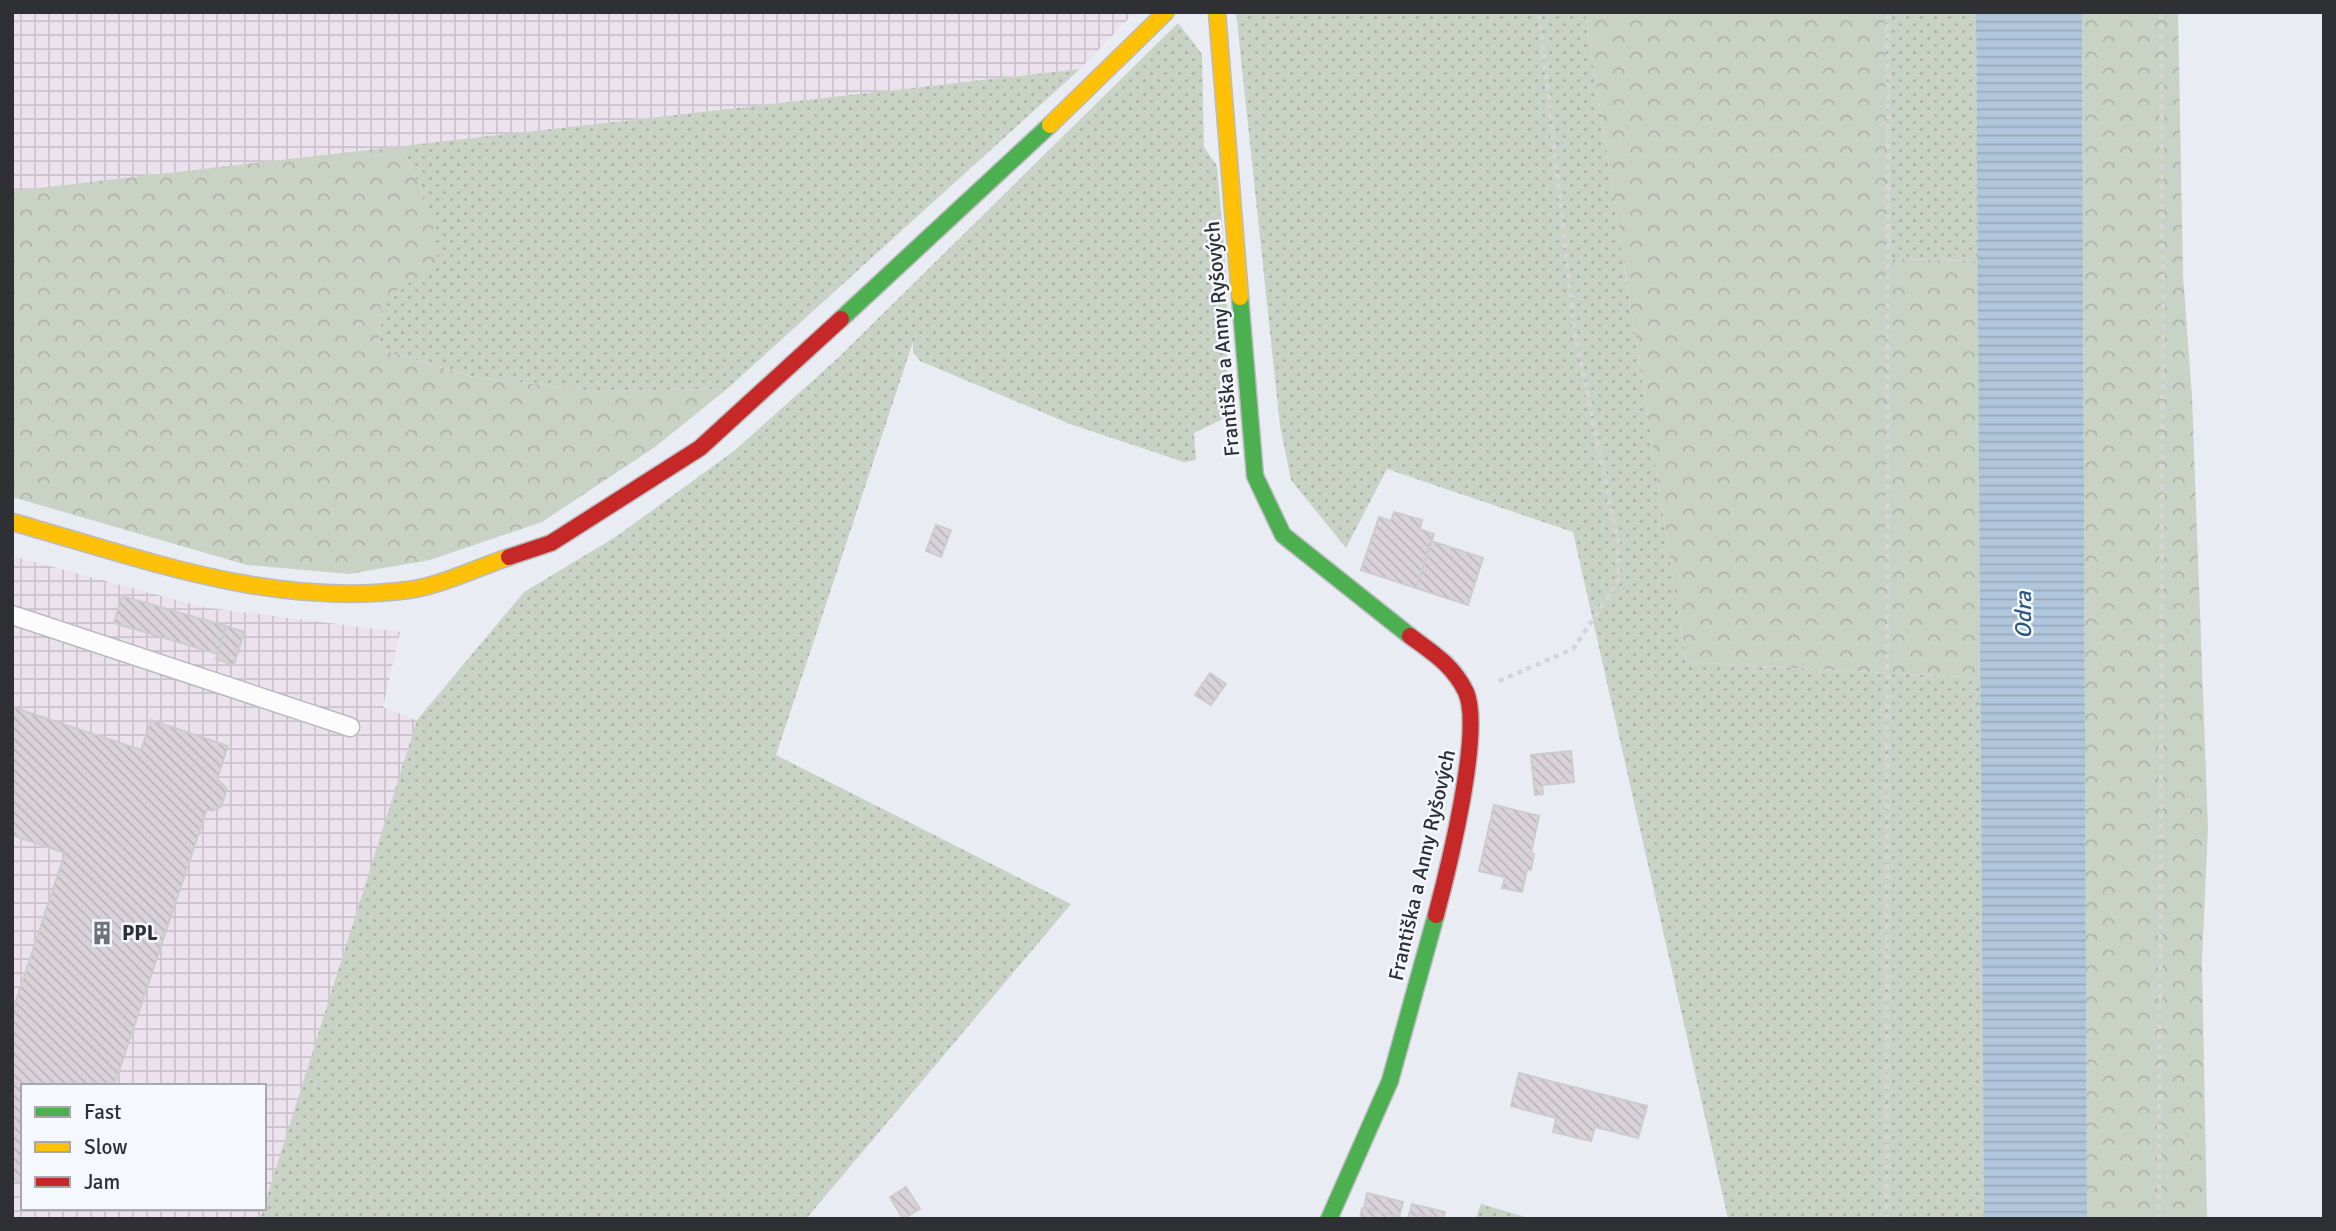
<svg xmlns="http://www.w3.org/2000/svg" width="2336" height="1231" font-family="Signika,sans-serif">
	<defs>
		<pattern id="industrial-grid" width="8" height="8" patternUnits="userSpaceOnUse" patternTransform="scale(1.75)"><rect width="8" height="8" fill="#ece2ee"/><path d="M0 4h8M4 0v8" fill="none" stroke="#cbc2cd"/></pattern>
		<pattern id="grass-dots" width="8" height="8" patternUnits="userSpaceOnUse" patternTransform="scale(1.75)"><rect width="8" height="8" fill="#c9d3c5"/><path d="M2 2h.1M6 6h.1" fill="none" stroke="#adb5aa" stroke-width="1.8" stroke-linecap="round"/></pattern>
		<pattern id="forest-crowns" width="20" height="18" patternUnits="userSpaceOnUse" patternTransform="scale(1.75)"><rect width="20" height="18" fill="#c9d3c5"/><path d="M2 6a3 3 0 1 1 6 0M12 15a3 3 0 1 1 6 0" fill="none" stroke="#adb5aa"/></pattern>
		<pattern id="water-rules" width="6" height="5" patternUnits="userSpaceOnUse" patternTransform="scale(1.75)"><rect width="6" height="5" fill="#b0c6dc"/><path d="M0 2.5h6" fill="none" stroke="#98aabd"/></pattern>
		<pattern id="building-back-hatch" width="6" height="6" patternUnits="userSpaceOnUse" patternTransform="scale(1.75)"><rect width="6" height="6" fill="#d9d3d9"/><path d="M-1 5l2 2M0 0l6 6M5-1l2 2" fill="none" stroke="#bbb5bb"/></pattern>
	</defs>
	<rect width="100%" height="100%" fill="#e9ecf2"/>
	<path fill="url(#industrial-grid)" fill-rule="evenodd" d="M12 12H1135L1080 69 12 191Z
		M12 556 203 607 400 632 383 707 426 724 262 1219H12ZM23 1086H264V1208H23Z"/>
	<path fill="url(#grass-dots)" d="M1236 12H1585L1686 662 1982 678 1984 1219H1728L1573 532 1387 469 1346 548 1291 480 1280 426Z
		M1885 12H1976L1978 261 1890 259Z
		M1178 23 1202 54 1204 147 1217 166 1227 283V417L1194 433 1196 460 1184 462 1070 424 920 361 913 352V342L776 755 1071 904 806 1219H260L417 720 524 592 617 536 734 451 839 357Z
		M1080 69 727 389 592 391 469 376 379 349 382 300 430 210 402 146Z
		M1481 1204 1532 1219H1476Z"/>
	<path fill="url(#forest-crowns)" d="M1585 12H1885L1890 259 1978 261 1982 678 1686 662Z
		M2082 12H2178L2183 275 2192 397 2208 828 2202 961 2207 1219H2087Z
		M402 146 430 210 439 264 382 300 379 349 469 376 592 391 727 389 655 447 542 522 430 560 349 574 247 565 12 497V191Z"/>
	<path fill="url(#water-rules)" d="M1976 12H2082L2087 1219H1984Z"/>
	<path fill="url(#building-back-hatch)" stroke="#cccccf" stroke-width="2" d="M1394 512 1422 520 1420 529 1434 534 1416 588 1361 570 1379 517 1391 521Z
		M936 525 951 530 941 557 926 551Z
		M1431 541 1483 558 1468 605 1416 588Z
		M122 596 226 626 218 654 114 623Z
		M226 626 244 632 234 665 216 659Z
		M1210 673 1226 684 1211 705 1195 695Z
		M12 707 141 750 151 720 228 746 217 779 227 789 221 807 212 811 207 809 114 1086H23V1183L12 1179V1013L65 853 12 835Z
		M1571 751 1574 782 1542 785 1543 794 1535 795 1531 755Z
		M1494 805 1539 816 1531 853 1534 854 1531 870H1527L1522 892 1502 888 1505 877 1479 871Z
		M1519 1073 1647 1106 1638 1138 1595 1127 1591 1141 1553 1132 1556 1118 1511 1106Z
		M906 1187 920 1209 903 1219 890 1197Z
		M1367 1193 1403 1202 1399 1217 1364 1208Z
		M1412 1204 1445 1212 1443 1219 1416 1214 1415 1219H1408Z
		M1362 1208H1364L1407 1219H1360Z
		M1416 1214 1435 1219H1415Z"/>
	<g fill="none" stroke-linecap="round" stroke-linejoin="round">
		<g stroke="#b9bbbf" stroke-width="21">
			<path id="lane" d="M12 615 350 727"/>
		</g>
		<g stroke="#b9bbbf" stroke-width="19">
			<path id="fast" d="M1240 297 1255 476 1283 535 1410 636
				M841 319 1050 125
				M1329 1219 1390 1081 1436 915"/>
		</g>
		<g stroke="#b9bbbf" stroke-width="19">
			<path id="slow" d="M1217 12 1240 297
				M1050 125 1166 12
				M12 522C141 558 271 608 408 590 440 586 479 567 509 557"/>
		</g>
		<g stroke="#b9bbbf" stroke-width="19">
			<path id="jam" d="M509 557 551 543 700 448 841 319
				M1410 636C1433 653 1453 665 1466 692 1483 731 1448 870 1436 915"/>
		</g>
		<path stroke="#d5d5d7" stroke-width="4.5" stroke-dasharray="5 5" stroke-linecap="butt" d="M1499 681 1573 649 1618 582V541L1575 334 1539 12
			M1887 1219 1888 12
			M2159 1219 2163 304 2161 12"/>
		<use href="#lane" stroke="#fcfcfd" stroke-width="18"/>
		<use href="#fast" stroke="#4caf50" stroke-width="16"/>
		<use href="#slow" stroke="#ffc107" stroke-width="16"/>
		<use href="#jam" stroke="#c62828" stroke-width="16"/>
	</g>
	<defs>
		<g id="building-bare" transform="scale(1.89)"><path d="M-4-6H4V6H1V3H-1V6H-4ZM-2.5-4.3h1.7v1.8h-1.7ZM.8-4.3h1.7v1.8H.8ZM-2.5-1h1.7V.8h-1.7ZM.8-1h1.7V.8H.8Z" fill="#6f7276" stroke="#f5f9ff" stroke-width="2.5" paint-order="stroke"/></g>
	</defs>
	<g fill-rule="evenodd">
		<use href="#building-bare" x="102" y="933"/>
	</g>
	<g text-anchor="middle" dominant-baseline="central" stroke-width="5" stroke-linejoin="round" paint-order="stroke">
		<g font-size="21" fill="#2e3034" stroke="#f5f9ff">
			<text transform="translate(1222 339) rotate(-95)">Františka a Anny Ryšových</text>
			<text transform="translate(1422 865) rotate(-77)">Františka a Anny Ryšových</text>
		</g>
		<g font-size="21" font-weight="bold" fill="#2e3034" stroke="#f5f9ff" text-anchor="start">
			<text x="122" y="933">PPL</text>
		</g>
		<g font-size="23" font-style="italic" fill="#2b567f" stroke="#f5f9ff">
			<text transform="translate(2023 615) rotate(-90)">Odra</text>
		</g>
	</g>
	<rect width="2336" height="1231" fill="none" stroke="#2e3034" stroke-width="28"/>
	<rect x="21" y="1084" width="245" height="126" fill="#f5f9ff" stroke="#a5a9ae" stroke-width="2"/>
	<rect x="35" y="1107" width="35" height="10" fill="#4caf50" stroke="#a5a9ae" stroke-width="2"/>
	<text x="84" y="1119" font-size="21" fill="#2e3034">Fast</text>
	<rect x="35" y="1142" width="35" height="10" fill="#ffc107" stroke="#a5a9ae" stroke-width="2"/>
	<text x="84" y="1154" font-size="21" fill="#2e3034">Slow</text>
	<rect x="35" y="1177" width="35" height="10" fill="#c62828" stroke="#a5a9ae" stroke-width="2"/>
	<text x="84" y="1189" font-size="21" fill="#2e3034">Jam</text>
</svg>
